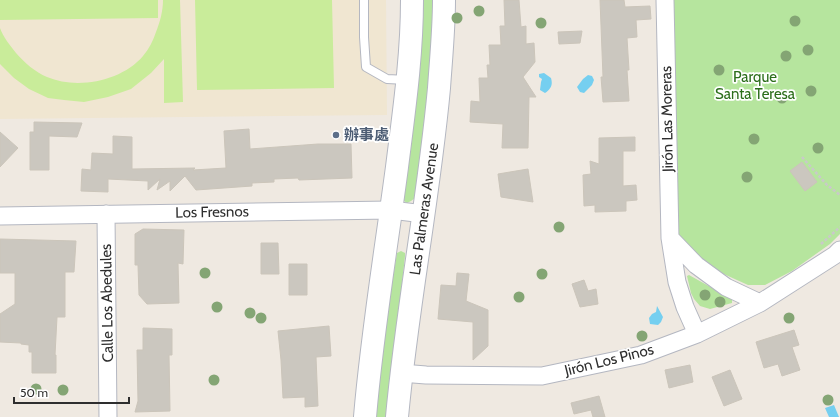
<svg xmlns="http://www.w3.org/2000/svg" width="840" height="417" font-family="Cabin,'Noto Sans SC',sans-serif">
	<rect width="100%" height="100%" fill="#efe9e1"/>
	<path fill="#f0e6d1" d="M0 0H386L387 115 0 119Z"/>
	<path fill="#b6e59e" d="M421 0H437L429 110 415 198 411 201 407 203 401 199Z
		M669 0H840V234L830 244 792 271 765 285H748L717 271 690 252 673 231Z
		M401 251 405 253V256L396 341 391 417H373L385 297 391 289 397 253Z
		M689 275 732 299V303L710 309 700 306 694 299 691 293 687 276Z"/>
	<path fill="#c9ec9a" d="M0 0H158V18L0 20Z
		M163 0H180L183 102 164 103V59L151 73 131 89 108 97 84 102 64 100 48 98 29 89 14 78 0 64V28C3 37 10 45 16 53 25 63 35 72 47 77 77 90 122 81 143 56 149 49 153 41 156 32 160 22 163 11 163 0Z
		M195 0H332L334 88 197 90Z"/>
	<path fill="#75cff0" d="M544 73 551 78C553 85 551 89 545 93L540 90 541 82 542 79 539 77V74Z
		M588 75 592 76 594 80 592 85 584 93 580 92 577 87 583 79Z
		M657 306 663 317 661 322 658 325 650 324 649 318 652 314 656 312Z
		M834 405 839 417H829L825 408Z"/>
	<path fill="#cbc7bf" stroke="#cbc5ba" d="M504 0H519L521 27 526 26V44L534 43 535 62 523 77 536 97H529L528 148H502L503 124 470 122 471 101 480 102 479 78H488L487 65H490L489 45H501L500 26H505Z
		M600 0H624L625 7 650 6 651 19 636 20 637 37 627 38 629 70H627L629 101 603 102 601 77H603Z
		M582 31 580 43 559 44 558 32Z
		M34 122 82 123 77 137 49 136V170H30V132H34Z
		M249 129 250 149 318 144H351L352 178 299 180 298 178 274 179V182L252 183V186L196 190 185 176 170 191V181L157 190 160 179 148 190V181L108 179V192L81 191 82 169 91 170 92 153 113 154V136L132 137V169L195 168 193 170 226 168 224 131Z
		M0 132 18 148 0 167Z
		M635 137V151H623V186L636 185 637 200 626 201V211L595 212V205L584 206 583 175 591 174 590 161 599 164V138Z
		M802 162 817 182 805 191 790 171Z
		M528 169 533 202 501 197 498 174Z
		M143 229 184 230 183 264 178 263 179 303 147 304 139 295 138 265H135V234Z
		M0 239 76 241 74 272H65V317H57L55 355H56V373H32V352H29V345L21 344V343L0 342V314L15 304V273H0Z
		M261 243H278L279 274H261Z
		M289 264H307V295H289Z
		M457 273 469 274 466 301 488 310V346L473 360V322L438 319 441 285 456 286Z
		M584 280 588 291 596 289 598 304 580 307 572 284Z
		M329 326 331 356 316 357 318 406 305 407V397L283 398 281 360 278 331Z
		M143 328 172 329V355H169L170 411 135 412 138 401 137 350H143Z
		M794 330 799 345 792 347 800 370 782 376 778 364 764 368 756 342Z
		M690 365 693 382 669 388 665 370Z
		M730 370 742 399 724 406 712 377Z
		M599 396 605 417H593L591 410 574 414 571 403Z"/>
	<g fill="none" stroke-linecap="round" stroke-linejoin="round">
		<g stroke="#b4b7c1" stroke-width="10">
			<path id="service" d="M364 0V37L366 67 387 79 407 80"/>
		</g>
		<g stroke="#b4b7c1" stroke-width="19">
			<path id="minor" d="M665 0 670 238 677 282 685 307 697 334
				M106 214 108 417
				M0 216 391 210 424 214
				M670 238 696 265 726 287 760 303
				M401 373 426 375 542 376 641 355 697 334 760 303 835 255 840 250"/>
		</g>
		<g stroke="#b4b7c1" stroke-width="24">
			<path id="secondary" d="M365 417C372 333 386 250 397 167 404 111 412 56 412 0
				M397 417C407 307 429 198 439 88 441 59 444 29 444 0"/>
		</g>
		<path stroke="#c9c9c9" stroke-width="2.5" stroke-dasharray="3 2" stroke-linecap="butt" d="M802 157 827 185 840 195
			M821 244 840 227"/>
		<use href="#service" stroke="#fff" stroke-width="8"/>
		<use href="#minor" stroke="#fff" stroke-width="17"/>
		<use href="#secondary" stroke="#fff" stroke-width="22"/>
	</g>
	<g fill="#84a574">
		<circle cx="479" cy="11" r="5.5"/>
		<circle cx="457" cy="18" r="5.5"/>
		<circle cx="795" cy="21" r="5.5"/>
		<circle cx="541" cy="23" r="5.5"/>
		<circle cx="808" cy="50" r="5.5"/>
		<circle cx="786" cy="56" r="5.5"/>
		<circle cx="719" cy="70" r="5.5"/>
		<circle cx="811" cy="91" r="5.5"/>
		<circle cx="782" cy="98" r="5.5"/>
		<circle cx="754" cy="139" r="5.5"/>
		<circle cx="818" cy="148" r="5.5"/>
		<circle cx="747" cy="177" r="5.5"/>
		<circle cx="559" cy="227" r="5.5"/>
		<circle cx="205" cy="273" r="5.5"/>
		<circle cx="542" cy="274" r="5.5"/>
		<circle cx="705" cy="295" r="5.5"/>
		<circle cx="519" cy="297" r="5.5"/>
		<circle cx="720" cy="302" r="5.5"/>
		<circle cx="217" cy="307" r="5.5"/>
		<circle cx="250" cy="313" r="5.5"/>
		<circle cx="261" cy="318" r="5.5"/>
		<circle cx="789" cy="318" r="5.5"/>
		<circle cx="642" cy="336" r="5.5"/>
		<circle cx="214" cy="380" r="5.5"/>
		<circle cx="36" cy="389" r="5.5"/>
		<circle cx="63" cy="390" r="5.5"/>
		<circle cx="828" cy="400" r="5.5"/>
	</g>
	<circle fill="#5c6f8a" stroke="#fff" stroke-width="1.5" cx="336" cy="135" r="4"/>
	<g text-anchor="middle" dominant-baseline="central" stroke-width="3.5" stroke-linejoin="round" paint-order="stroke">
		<g font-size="15" fill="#2c6e1b" stroke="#fff">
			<text x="755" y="77">Parque<tspan x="755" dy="17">Santa Teresa</tspan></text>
		</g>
		<g font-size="15" fill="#2e2e2e" stroke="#fff">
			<text transform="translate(667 119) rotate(-91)">Jirón Las Moreras</text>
			<text transform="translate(424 209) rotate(-82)">Las Palmeras Avenue</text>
			<text transform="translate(212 212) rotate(-1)">Los Fresnos</text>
			<text transform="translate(107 303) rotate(-91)">Calle Los Abedules</text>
			<text transform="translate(609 360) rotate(-14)">Jirón Los Pinos</text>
		</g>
		<g font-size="15" font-weight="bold" fill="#4e5e75" stroke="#fff" text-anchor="start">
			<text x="344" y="135">辦事處</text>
		</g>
	</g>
	<path d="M14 397v6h115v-6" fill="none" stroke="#2e2e2e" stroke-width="2"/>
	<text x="20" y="397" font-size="12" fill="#2e2e2e" stroke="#ffffff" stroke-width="3" paint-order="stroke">50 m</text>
</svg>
